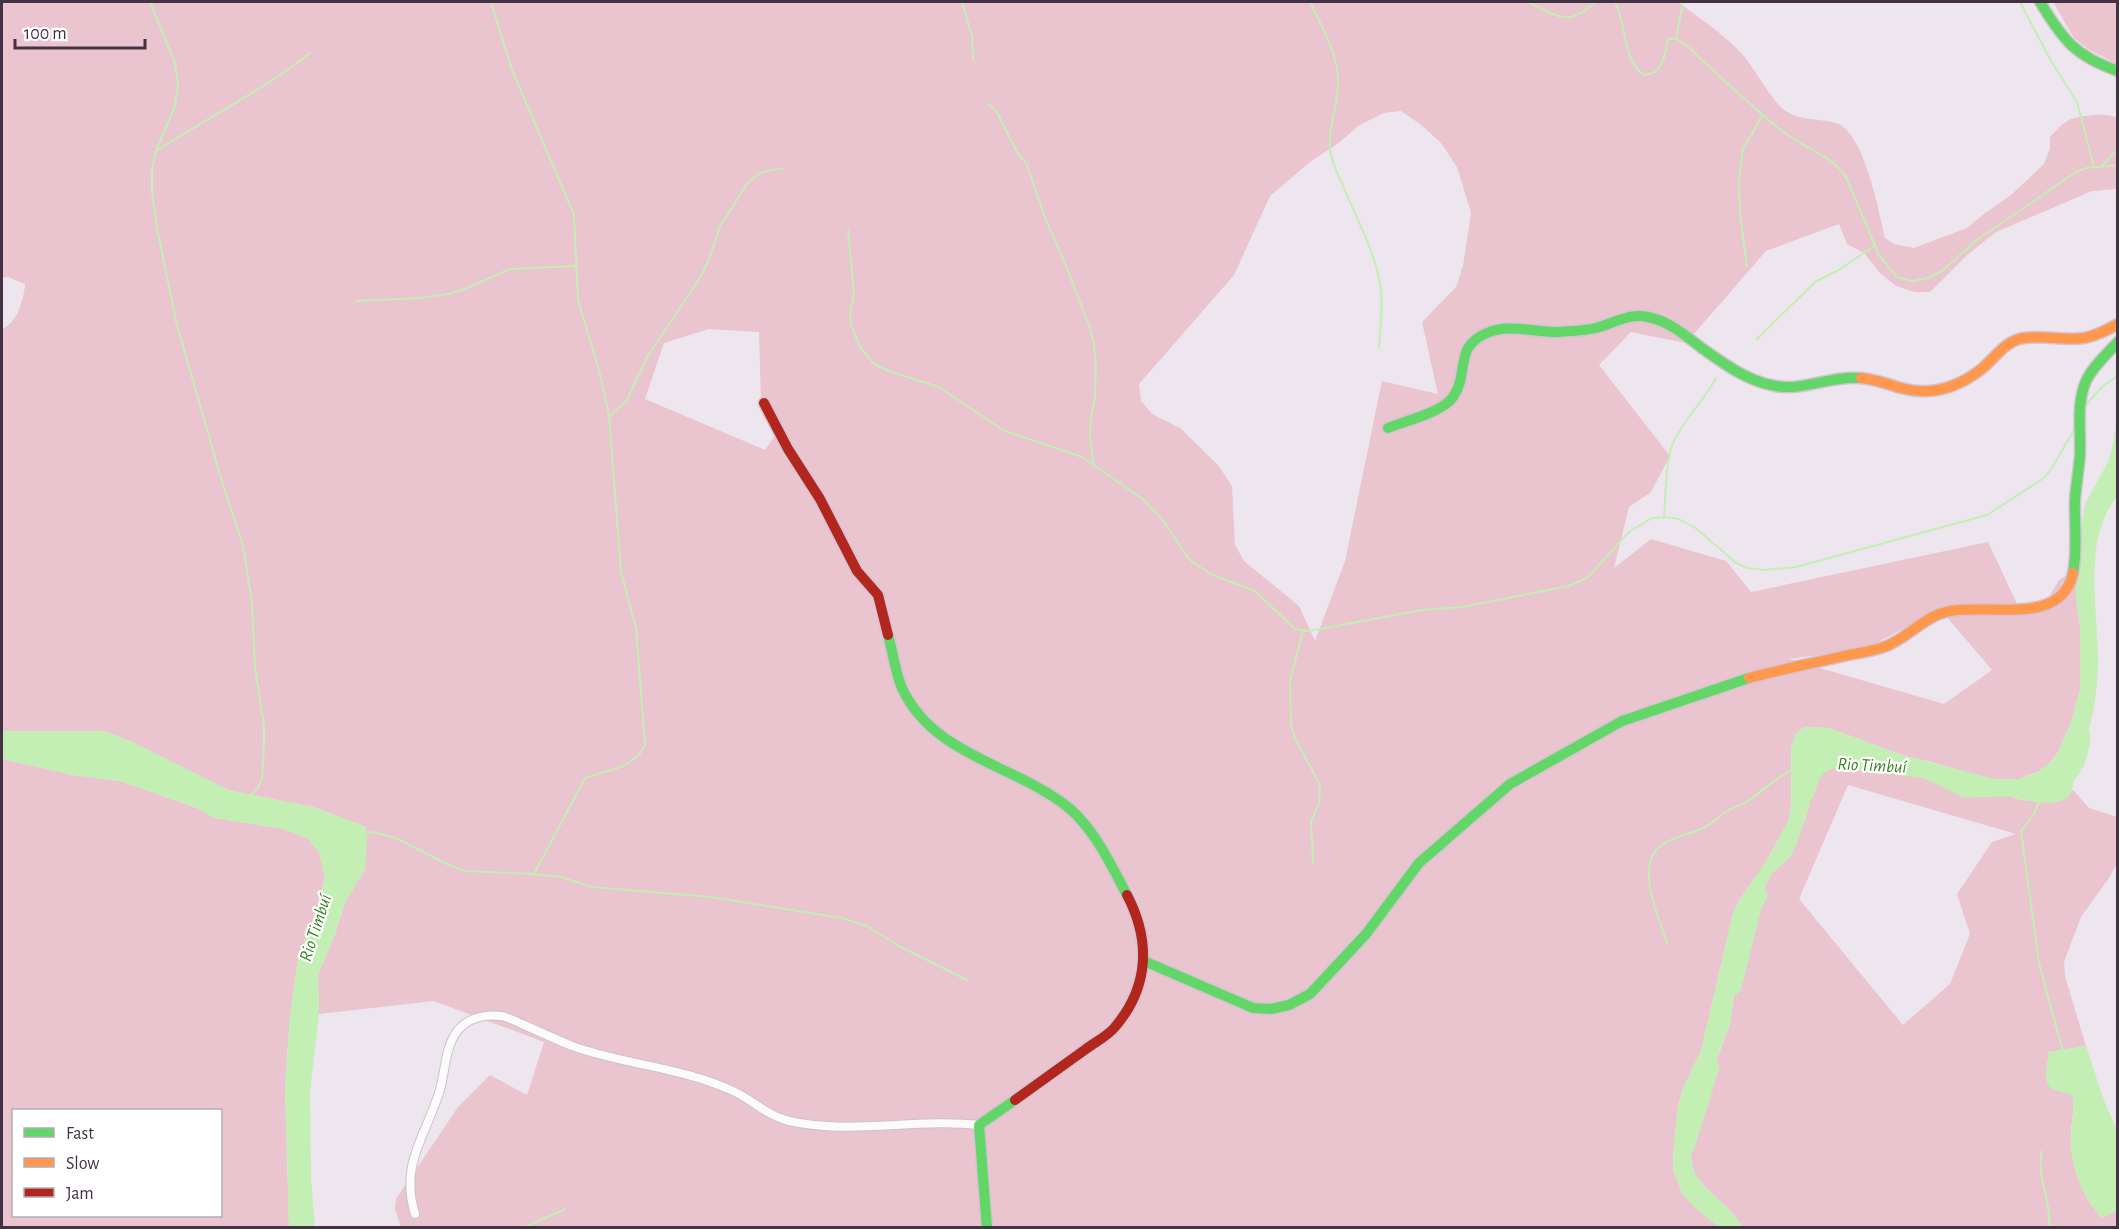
<svg xmlns="http://www.w3.org/2000/svg" width="2119" height="1229" font-family="'Alegreya Sans',sans-serif">
	<rect width="100%" height="100%" fill="#eee6ee"/>
	<path fill="#eac4cf" fill-rule="evenodd" d="M2 2H1678C1699 18 1724 34 1742 54 1757 71 1767 94 1783 109 1797 121 1819 118 1836 123 1864 131 1879 212 1885 238L1894 244 1914 248 1967 228 1984 214 2011 195 2044 164 2050 148V137C2055 132 2062 123 2069 120 2079 115 2108 112 2117 118V189L2092 191 1996 232 1966 256 1930 292H1915L1896 286 1880 273 1864 253 1847 244 1839 224 1766 251 1686 343 1631 332 1599 365 1670 456 1651 492 1629 507 1614 568 1651 539 1726 561 1751 592 1988 542 2019 608 2040 602 2049 597 2059 580 2078 568 2076 597 2080 626V690L2071 723 2057 754 2044 769 2019 779H1995L1980 777 1935 763 1902 755 1829 728 1804 727 1796 734 1791 747V805L1789 820 1767 860 1740 899 1733 913 1701 1051 1683 1088 1678 1106 1673 1156V1170L1683 1195 1719 1227H401L395 1209 396 1199 458 1107 490 1075 527 1095 544 1042 434 1001 319 1014 318 975 335 934 345 903 365 869 366 827 314 807 228 790 130 741 104 731H2V329C17 324 24 299 25 284L8 277 2 278ZM1401 111 1420 124 1441 143 1457 167 1471 213 1463 266 1456 287 1422 322 1438 394 1382 381 1345 561 1315 641 1299 606 1244 561 1235 545 1232 486 1218 465 1180 428 1152 414 1141 401 1139 384 1234 275 1270 196 1310 162 1340 142 1358 126 1384 113ZM709 329 759 332 761 402 780 428 765 450 645 399 664 343ZM1940 609 1992 670 1944 704 1789 659 1865 649Z
		M2053 2H2117V64L2088 49 2074 38Z
		M2 759 73 775 120 781 197 808 214 818 284 829 307 838 319 852 325 877 316 912 298 958 290 1016 285 1086 289 1227 2 1228ZM14 1110H220V1216H14Z
		M1827 761H1847L1904 775 1968 784 2021 800 2051 802 2067 798 2073 790 2089 808 2117 817V863L2109 878 2081 917 2064 962 2065 976 2086 1046 2049 1052 2047 1066 2056 1090 2069 1093 2073 1097C2075 1107 2072 1119 2071 1130 2069 1163 2080 1192 2101 1218L2117 1211V1227H1743L1729 1209 1704 1186 1694 1172 1691 1158V1139L1695 1118 1730 1024 1741 945 1757 901 1773 872 1790 857 1805 820 1812 793V776L1815 769 1821 762ZM1848 785 2016 834 1992 842 1957 894 1970 934 1950 984 1903 1025 1799 899Z"/>
	<path fill="#c3eeb4" d="M2117 364V497C2081 540 2099 613 2098 665 2097 693 2093 723 2082 750 2081 754 2077 757 2075 761 2070 772 2077 787 2069 796 2049 815 1991 789 1968 784 1947 779 1926 779 1905 776 1876 771 1850 757 1821 762L1815 769 1812 776 1810 804 1796 846 1790 857 1773 872 1757 901 1741 945 1730 1024 1699 1104 1691 1139V1158L1694 1172 1704 1186 1729 1209 1743 1227H1719L1695 1208 1683 1195 1673 1170 1674 1144 1678 1106 1683 1088 1701 1051 1733 913 1740 899 1767 860 1789 820 1791 805V747L1796 734 1804 727 1829 728 1902 755 1995 779H2019L2034 774 2050 763 2057 754 2071 723 2080 690V626L2076 597 2081 526 2085 504 2109 460 2113 443 2116 423Z
		M2 731H104L130 741 228 790 314 807 366 827 367 841 365 869 345 903 335 934 318 975 319 1014 310 1091 311 1178 315 1227H289L285 1086 290 1016 298 958 316 912 325 877 319 852 307 838 284 829 214 818 197 808 120 781 73 775 2 759Z
		M2086 1046 2103 1098 2117 1130V1211L2101 1218C2082 1194 2069 1166 2071 1135 2072 1122 2075 1109 2073 1097 2067 1092 2061 1092 2054 1090 2039 1083 2050 1064 2048 1052Z"/>
	<g fill="none" stroke-linecap="round" stroke-linejoin="round">
		<path stroke="#c3eeb4" stroke-width="2" d="M150 2 175 63 178 85 175 106 156 151 152 169V193L157 228 176 321 221 478 243 546 252 603 255 667 264 726V746L262 779 258 788 250 796
			M491 2 512 70 574 215 578 300 600 374 609 416 621 572 636 628 645 745 639 755 624 766 585 778 534 874
			M962 2 972 36 973 59
			M1310 2C1321 26 1339 55 1338 83 1338 108 1326 130 1331 155 1333 164 1337 173 1341 181 1354 214 1374 248 1380 284 1384 304 1380 327 1379 348
			M1528 2C1559 17 1567 27 1596 2
			M1615 2C1627 24 1621 58 1644 75 1663 75 1665 54 1668 39H1676L1685 44C1717 74 1748 104 1782 131 1805 149 1829 153 1846 177L1879 255 1897 277 1912 281 1928 278 1942 271 1977 240 2076 172 2086 168 2118 165
			M2020 2 2051 61 2077 102 2094 167
			M1676 39 1683 2
			M988 104 997 112 1016 150 1027 165 1045 218 1063 258 1090 328 1094 345 1096 367 1095 397 1091 419 1090 436 1093 464
			M156 151C207 118 262 91 310 53
			M2103 165 2118 149
			M848 230 854 292 850 315 851 325 860 347 874 364 889 371 939 387 1005 431 1082 457 1144 500 1165 523 1188 558 1195 564 1213 575 1255 591 1295 629 1307 631 1315 630 1422 610 1462 607 1569 586 1588 577 1629 532 1652 518 1664 517 1679 519 1697 529 1736 563 1748 568 1763 570 1796 567 1987 515 2044 478 2052 468 2075 428
			M1747 266 1740 215 1739 179 1743 149 1763 115
			M356 301 420 298 448 294 465 289 510 269 575 266
			M1757 339 1815 282 1839 270 1874 246
			M2085 406 2101 388 2118 375
			M610 416 627 400 647 357 701 276 710 257 720 226 749 181 762 172 785 168
			M1664 517C1666 496 1665 463 1673 443 1683 420 1704 401 1716 378
			M1303 631 1290 681 1291 724 1295 738 1320 785 1319 803 1311 822 1313 863
			M2039 802 2034 814 2021 831 2039 963 2063 1052
			M364 833 374 832 398 839 451 866 465 871 534 874 561 877 592 887 711 897 842 918 867 926 899 946 967 980
			M1667 943C1659 917 1643 886 1651 859 1656 840 1685 836 1701 829 1711 825 1718 817 1727 811 1734 807 1741 805 1748 801 1763 790 1776 778 1793 769
			M2042 1151C2036 1178 2052 1201 2049 1228
			M523 1228 565 1209"/>
		<path stroke="#c3eeb4" stroke-width="15" d="M1928 772 1965 790 2008 789
			M2059 784C2077 769 2081 758 2083 735
			M1807 793C1816 753 1836 760 1869 764
			M1734 987 1754 907 1760 895
			M1687 1147 1712 1067"/>
		<g stroke="#ccc2cc" stroke-width="10">
			<path id="street" d="M415 1214C400 1165 424 1139 439 1093 446 1072 444 1042 462 1026 472 1017 488 1014 501 1016 508 1017 515 1021 522 1024 538 1031 555 1039 572 1046 625 1065 682 1067 733 1091 753 1100 767 1116 789 1121 851 1135 915 1118 979 1125"/>
		</g>
		<g stroke="#d4c4d3" stroke-width="13">
			<path id="fast" d="M2040 2C2063 40 2075 56 2118 71
				M1388 428C1405 421 1443 412 1453 397 1470 373 1453 347 1487 333 1510 323 1536 333 1559 332 1571 331 1584 331 1596 328 1614 323 1629 313 1648 317 1669 321 1686 336 1703 349 1723 363 1746 380 1771 385 1801 393 1830 375 1861 378
				M2073 573C2078 549 2074 525 2075 500 2076 485 2079 469 2080 454 2081 430 2076 404 2086 381 2093 366 2107 354 2118 342
				M888 635C893 652 895 672 902 688 934 757 1015 764 1069 808 1095 830 1111 865 1127 895
				M1144 961 1253 1008 1271 1009 1289 1005 1310 994 1366 934 1419 863 1510 784 1622 721 1749 678
				M987 1228 979 1125 1015 1100"/>
		</g>
		<g stroke="#d4c4d3" stroke-width="13">
			<path id="slow" d="M1861 378C1875 379 1887 384 1901 388 1929 396 1956 388 1979 371 1993 361 2002 344 2019 339 2040 334 2062 341 2084 338 2096 336 2107 330 2118 324
				M1749 678C1782 669 1815 663 1848 655 1859 653 1872 651 1884 647 1904 640 1919 622 1939 614 1978 599 2061 631 2073 573"/>
		</g>
		<g stroke="#d4c4d3" stroke-width="13">
			<path id="jam" d="M764 403 788 449 820 499 857 571 878 595 888 635
				M1015 1100C1039 1083 1062 1066 1086 1049 1095 1042 1108 1036 1115 1027 1149 987 1151 941 1127 895"/>
		</g>
		<use href="#street" stroke="#fcfbfc" stroke-width="8"/>
		<use href="#fast" stroke="#63d668" stroke-width="10"/>
		<use href="#slow" stroke="#ff974d" stroke-width="10"/>
		<use href="#jam" stroke="#b3261e" stroke-width="10"/>
	</g>
	<g text-anchor="middle" dominant-baseline="central" stroke-width="4.5" stroke-linejoin="round" paint-order="stroke">
		<g font-size="18" font-style="italic" fill="#398023" stroke="#fff">
			<text transform="translate(1872 766) rotate(3)">Rio Timbuí</text>
			<text transform="translate(316 928) rotate(-72)">Rio Timbuí</text>
		</g>
	</g>
	<rect width="2119" height="1229" fill="none" stroke="#423243" stroke-width="6"/>
	<rect x="12" y="1109" width="210" height="108" fill="#ffffff" stroke="#b3adb4" stroke-width="1.5"/>
	<rect x="24" y="1128" width="30" height="9" fill="#63d668" stroke="#b3adb4" stroke-width="1.5"/>
	<text x="66" y="1139" font-size="18" fill="#423243">Fast</text>
	<rect x="24" y="1158" width="30" height="9" fill="#ff974d" stroke="#b3adb4" stroke-width="1.5"/>
	<text x="66" y="1169" font-size="18" fill="#423243">Slow</text>
	<rect x="24" y="1188" width="30" height="9" fill="#b3261e" stroke="#b3adb4" stroke-width="1.5"/>
	<text x="66" y="1199" font-size="18" fill="#423243">Jam</text>
	<path d="M15 39v9h130v-9" fill="none" stroke="#423243" stroke-width="3"/>
	<text x="24" y="39" font-size="18" fill="#423243" stroke="#ffffff" stroke-width="4.5" paint-order="stroke">100 m</text>
</svg>
